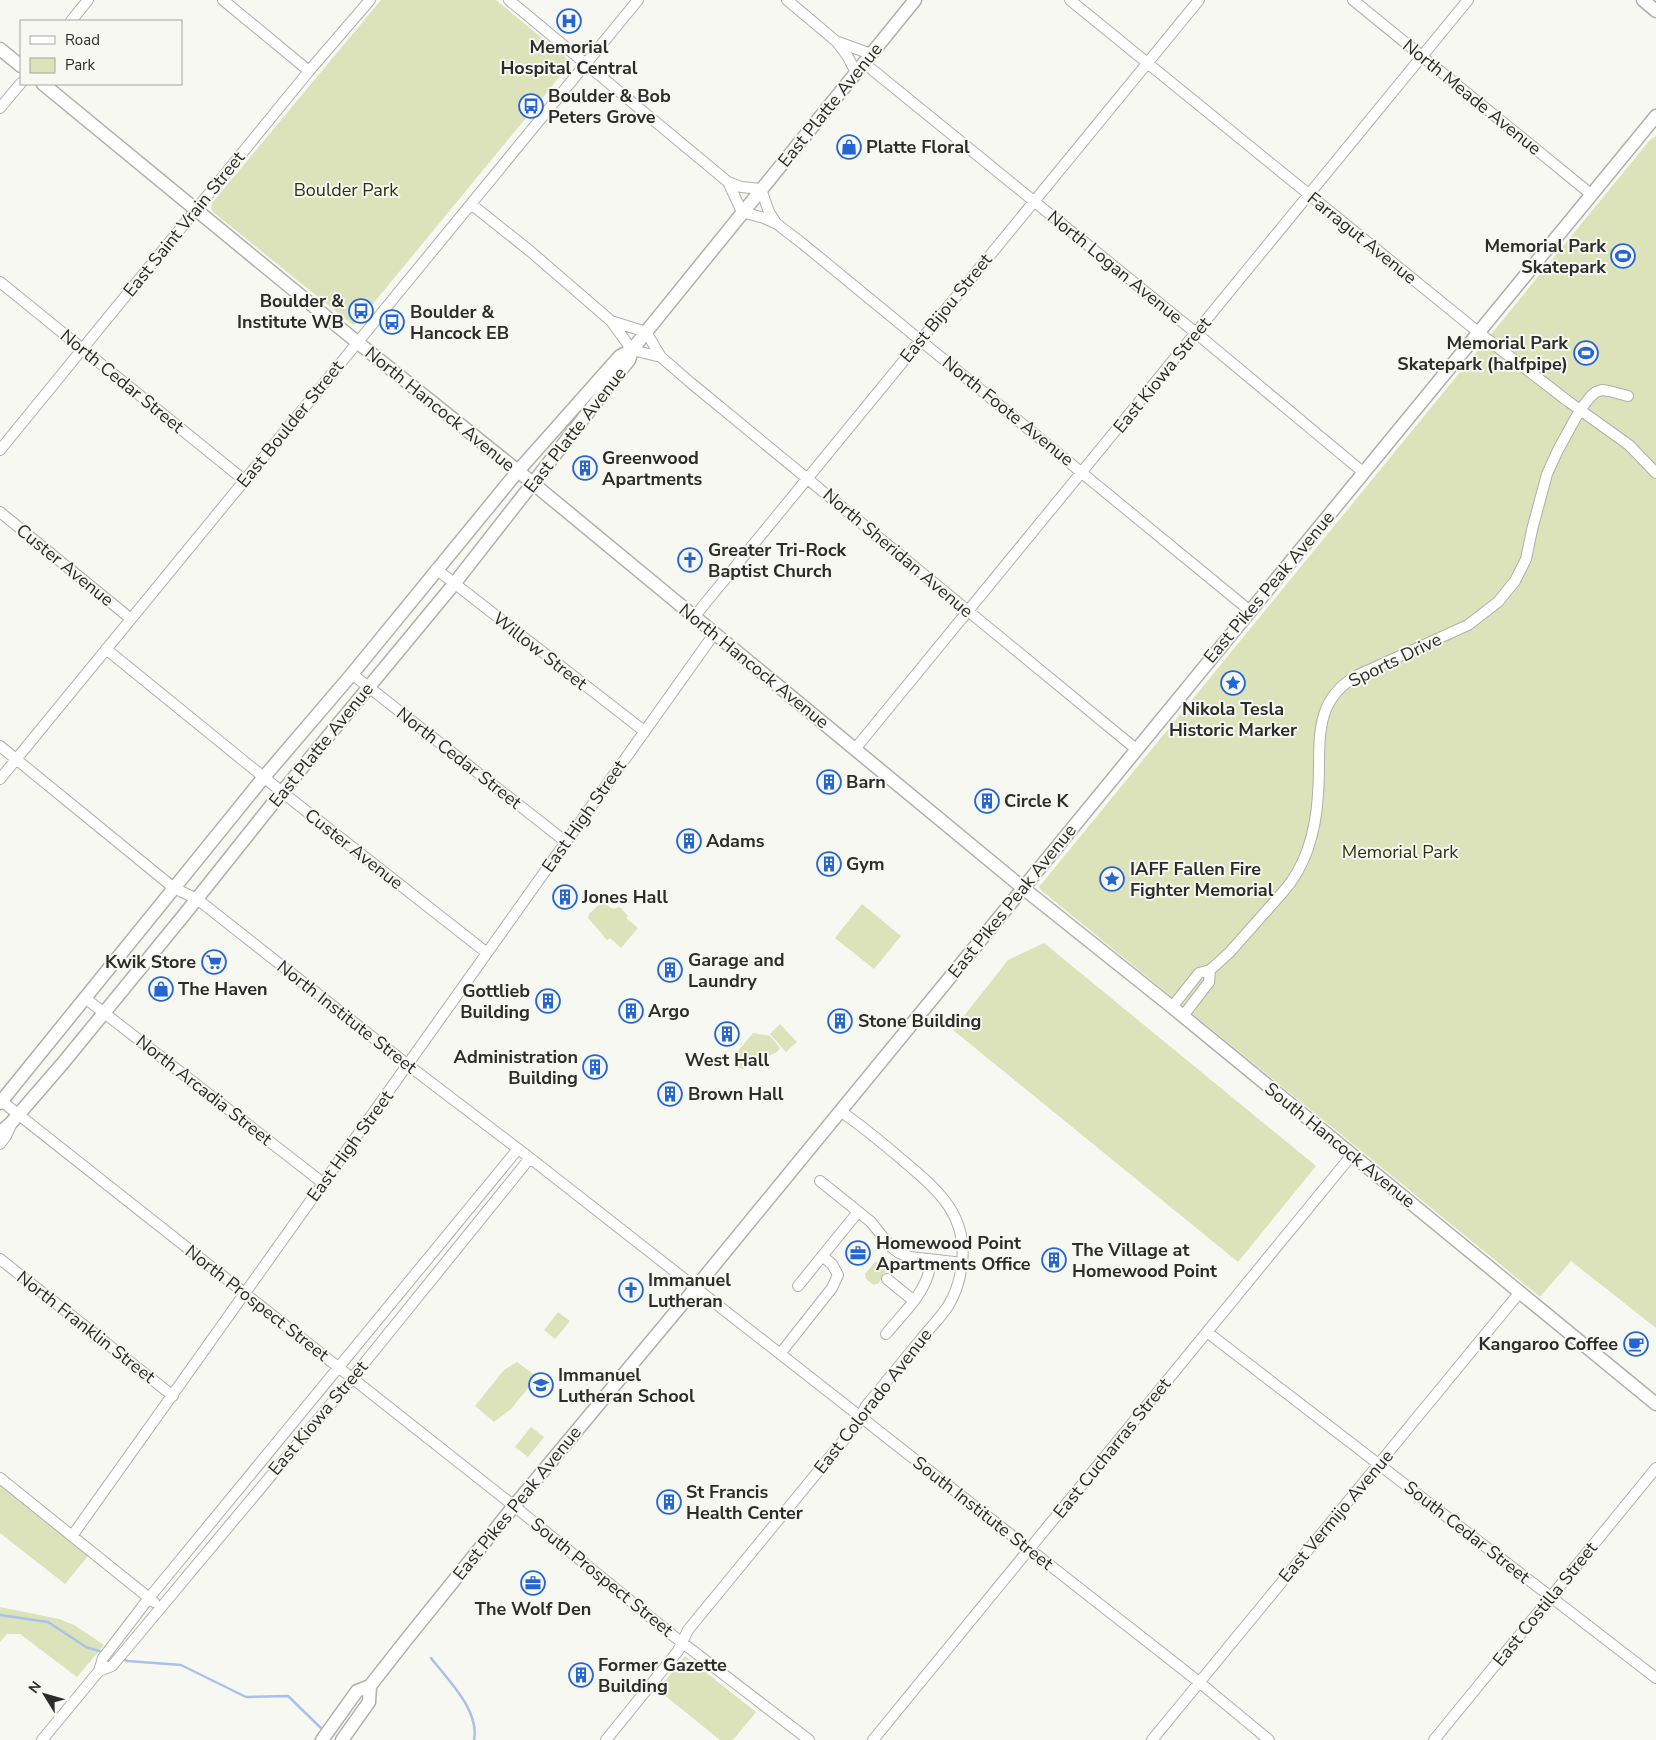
<svg xmlns="http://www.w3.org/2000/svg" width="1656" height="1740" font-family="'Nunito Sans',sans-serif">
	<rect width="100%" height="100%" fill="#f7f8f1"/>
	<path fill="#dce2b9" d="M381 0H496L559 52 564 55 568 62 567 67 544 96 358 322 354 325 349 322 213 212 211 208 212 203Z
		M1656 136V1328L1571 1261 1540 1297C1375 1161 1208 1027 1042 891L1039 887 1649 141Z
		M602 902 613 909 620 907 628 916 626 918 638 928 621 948 610 938 607 940 588 918 589 914Z
		M862 904 901 936 874 969 835 938Z
		M1044 943 1316 1166 1238 1262 953 1030 1008 960Z
		M780 1024 797 1042 786 1052 770 1034Z
		M753 1033 770 1036 780 1048 777 1052 742 1069 734 1063V1056Z
		M882 1259 893 1269 884 1273 879 1283 874 1285 866 1279 865 1274 874 1263Z
		M558 1312 570 1321 555 1339 544 1330Z
		M517 1362 537 1377 511 1409 494 1422 475 1406 504 1370Z
		M531 1427 544 1437 528 1457 515 1447Z
		M0 1485 88 1556 65 1584 0 1533Z
		M0 1607 59 1619 74 1625 104 1645 77 1677 20 1634H7L0 1642Z
		M685 1656 756 1712 733 1740H720L658 1690Z"/>
	<g fill="none" stroke-linecap="round" stroke-linejoin="round">
		<path stroke="#aac2ea" stroke-width="2.5" d="M0 1615 48 1622 86 1647 105 1653
			M431 1658C448 1680 480 1711 474 1740
			M122 1659 128 1661 181 1665 246 1697 288 1696 324 1731"/>
		<g stroke="#afb0aa" stroke-width="12">
			<path id="minor" d="M223 0 309 71
				M509 0 728 182 742 212 764 218 777 224 803 244 1249 610
				M787 0 837 42 848 57 856 73
				M1070 0 1478 332 1569 402 1629 445 1656 473
				M1353 0 1592 195
				M71 21 88 0
				M838 42 871 54
				M864 63 1196 333 1364 473
				M0 108 21 83
				M728 182 741 187 761 189 769 212 776 223
				M471 204 530 251 611 321 632 350 661 357
				M0 282 244 480
				M611 321 646 332 661 357 691 383 1136 749
				M0 450 309 71 370 0
				M0 512 131 619
				M436 569 644 731
				M694 617 1199 0
				M106 649 282 792 487 953
				M352 674 566 842
				M0 746 174 888 197 899 408 1065 530 1158 1199 1682 1269 1740
				M855 749 1468 0
				M0 779 638 0
				M1210 970 1229 953 1283 892C1307 865 1316 829 1318 794 1322 747 1309 702 1358 675L1468 625 1498 602 1515 581 1526 559 1532 530 1547 474 1558 450 1580 410 1591 396 1596 392 1602 390 1609 391 1628 396
				M85 998 323 1183
				M1172 1007 1199 973 1210 970 1209 982 1183 1016
				M0 1100 514 1506 671 1634 809 1740
				M0 1144 6 1136 12 1123
				M820 1181 871 1222 891 1247 899 1253 910 1257 963 1263
				M0 1259 173 1396
				M887 1279 914 1301
				M798 1286 858 1212
				M1207 1332 1656 1678
				M886 1334C905 1311 929 1290 931 1260
				M780 1354 832 1288 838 1275 832 1264 822 1256
				M0 1478 154 1602
				M72 1536 714 634
				M99 1671 112 1666 128 1647 345 1387 530 1158
				M42 1740 99 1671 103 1658 149 1598 518 1149
				M606 1740 678 1651 688 1630 857 1424 866 1406C885 1383 903 1361 922 1338 930 1328 941 1317 948 1306 955 1295 959 1283 961 1270 971 1216 937 1189 900 1158 880 1141 861 1125 840 1111
				M873 1740 1351 1156
				M1152 1740 1520 1292
				M1434 1740 1656 1468"/>
		</g>
		<g stroke="#afb0aa" stroke-width="15">
			<path id="major" d="M1643 0 1656 11
				M0 49 21 66
				M43 84 357 342 518 471 1023 888 1172 1007 1656 1404
				M0 1103 264 777 352 674 518 471 620 356 632 350
				M0 1133 12 1122 63 1063 184 915 282 792 454 584 629 360 632 350 646 332 915 0
				M322 1740 357 1691 370 1686 406 1640 514 1506 688 1297 1656 116
				M342 1740 369 1702 370 1686"/>
		</g>
		<use href="#minor" stroke="#fff" stroke-width="10"/>
		<use href="#major" stroke="#fff" stroke-width="12"/>
	</g>
	<defs>
		<g id="hospital-ring" transform="scale(1.25)"><circle r="9.5" fill="#f7f8f1" stroke="#2565d2" stroke-width="1.5"/><path d="M-5-5h3v3.5h4V-5h3V5h-3V1.5h-4V5h-3Z" fill="#2565d2"/></g>
		<g id="bus-ring" transform="scale(1.25)"><circle r="9.5" fill="#f7f8f1" stroke="#2565d2" stroke-width="1.5"/><path d="M-5-6H5V4H4V6H2V4H-2V6H-4V4H-5ZM-3.5-4V0h7V-4ZM-3.5 1.2v1.5H-2V1.2ZM2 1.2v1.5H3.5V1.2Z" fill="#2565d2"/></g>
		<g id="shop-ring" transform="scale(1.25)"><circle r="9.5" fill="#f7f8f1" stroke="#2565d2" stroke-width="1.5"/><path d="M-5-2.5h2.3a2.7 3.5 0 0 1 5.4 0H5L5.5 6h-11ZM-1.5-2.5h3a1.5 2.3 0 0 0-3 0Z" fill="#2565d2"/></g>
		<g id="stadium-ring" transform="scale(1.25)"><circle r="9.5" fill="#f7f8f1" stroke="#2565d2" stroke-width="1.5"/><path d="M0-5a6.5 5 0 1 0 0 10a6.5 5 0 1 0 0-10ZM-3.5-1.8h7v3.6h-7Z" fill="#2565d2"/></g>
		<g id="building-ring" transform="scale(1.25)"><circle r="9.5" fill="#f7f8f1" stroke="#2565d2" stroke-width="1.5"/><path d="M-4-6H4V6H1V3H-1V6H-4ZM-2.5-4.3h1.7v1.8h-1.7ZM.8-4.3h1.7v1.8H.8ZM-2.5-1h1.7V.8h-1.7ZM.8-1h1.7V.8H.8Z" fill="#2565d2"/></g>
		<g id="church-ring" transform="scale(1.25)"><circle r="9.5" fill="#f7f8f1" stroke="#2565d2" stroke-width="1.5"/><path d="M-1.2-6h2.4v3.5h3.3v2.4h-3.3V6h-2.4V-.1h-3.3v-2.4h3.3Z" fill="#2565d2"/></g>
		<g id="sight-ring" transform="scale(1.25)"><circle r="9.5" fill="#f7f8f1" stroke="#2565d2" stroke-width="1.5"/><path d="M0-6L1.8-2.2L6-1.7L2.9 1.2L3.7 5.4L0 3.3L-3.7 5.4L-2.9 1.2L-6-1.7L-1.8-2.2Z" fill="#2565d2"/></g>
		<g id="supermarket-ring" transform="scale(1.25)"><circle r="9.5" fill="#f7f8f1" stroke="#2565d2" stroke-width="1.5"/><path d="M-6-5.5h2.5l.6 2H6L4.5 2H-2.5L-4.4-4H-6ZM-1.5 3.2a1.3 1.3 0 1 0 .1 0ZM3 3.2a1.3 1.3 0 1 0 .1 0Z" fill="#2565d2"/></g>
		<g id="office-ring" transform="scale(1.25)"><circle r="9.5" fill="#f7f8f1" stroke="#2565d2" stroke-width="1.5"/><path d="M-6-3h4V-5.5h4V-3h4V5H-6ZM-1-4.5V-3h2v-1.5ZM-6 0V1H6V0Z" fill="#2565d2"/></g>
		<g id="cafe-ring" transform="scale(1.25)"><circle r="9.5" fill="#f7f8f1" stroke="#2565d2" stroke-width="1.5"/><path d="M-5.5-4.5H6V0H3Q3 3.5 0 3.5H-2.5Q-5.5 3.5-5.5 0ZM3-3.2v2h1.7v-2ZM-6 4.5H4V6H-6Z" fill="#2565d2"/></g>
		<g id="school-ring" transform="scale(1.25)"><circle r="9.5" fill="#f7f8f1" stroke="#2565d2" stroke-width="1.5"/><path d="M0-5L7-2L0 1L-7-2ZM-4 1L0 2.5L4 1V4Q0 6-4 4Z" fill="#2565d2"/></g>
	</defs>
	<g fill-rule="evenodd">
		<use href="#hospital-ring" x="569" y="21"/>
		<use href="#bus-ring" x="531" y="106"/>
		<use href="#shop-ring" x="849" y="147"/>
		<use href="#stadium-ring" x="1623" y="256"/>
		<use href="#bus-ring" x="361" y="311"/>
		<use href="#bus-ring" x="392" y="322"/>
		<use href="#stadium-ring" x="1586" y="353"/>
		<use href="#building-ring" x="585" y="468"/>
		<use href="#church-ring" x="690" y="560"/>
		<use href="#sight-ring" x="1233" y="683"/>
		<use href="#building-ring" x="829" y="782"/>
		<use href="#building-ring" x="987" y="801"/>
		<use href="#building-ring" x="689" y="841"/>
		<use href="#building-ring" x="829" y="864"/>
		<use href="#sight-ring" x="1112" y="879"/>
		<use href="#building-ring" x="565" y="897"/>
		<use href="#supermarket-ring" x="214" y="962"/>
		<use href="#building-ring" x="670" y="970"/>
		<use href="#shop-ring" x="161" y="989"/>
		<use href="#building-ring" x="548" y="1001"/>
		<use href="#building-ring" x="631" y="1011"/>
		<use href="#building-ring" x="840" y="1021"/>
		<use href="#building-ring" x="727" y="1034"/>
		<use href="#building-ring" x="595" y="1067"/>
		<use href="#building-ring" x="670" y="1094"/>
		<use href="#office-ring" x="858" y="1253"/>
		<use href="#building-ring" x="1054" y="1260"/>
		<use href="#church-ring" x="631" y="1290"/>
		<use href="#cafe-ring" x="1636" y="1344"/>
		<use href="#school-ring" x="541" y="1385"/>
		<use href="#building-ring" x="669" y="1502"/>
		<use href="#office-ring" x="533" y="1583"/>
		<use href="#building-ring" x="581" y="1675"/>
	</g>
	<g text-anchor="middle" dominant-baseline="central" stroke-width="4" stroke-linejoin="round" paint-order="stroke">
		<g font-size="18" font-weight="bold" fill="#2c2c2a" stroke="#f7f8f1" text-anchor="start">
			<text x="569" y="47" text-anchor="middle">Memorial<tspan x="569" dy="21">Hospital Central</tspan></text>
			<text x="548" y="96">Boulder &amp; Bob<tspan x="548" dy="21">Peters Grove</tspan></text>
			<text x="866" y="147">Platte Floral</text>
			<text x="1606" y="246" text-anchor="end">Memorial Park<tspan x="1606" dy="21">Skatepark</tspan></text>
			<text x="344" y="301" text-anchor="end">Boulder &amp;<tspan x="344" dy="21">Institute WB</tspan></text>
			<text x="410" y="312">Boulder &amp;<tspan x="410" dy="21">Hancock EB</tspan></text>
			<text x="1568" y="343" text-anchor="end">Memorial Park<tspan x="1568" dy="21">Skatepark (halfpipe)</tspan></text>
			<text x="602" y="458">Greenwood<tspan x="602" dy="21">Apartments</tspan></text>
			<text x="708" y="550">Greater Tri-Rock<tspan x="708" dy="21">Baptist Church</tspan></text>
			<text x="1233" y="709" text-anchor="middle">Nikola Tesla<tspan x="1233" dy="21">Historic Marker</tspan></text>
			<text x="846" y="782">Barn</text>
			<text x="1004" y="801">Circle K</text>
			<text x="706" y="841">Adams</text>
			<text x="846" y="864">Gym</text>
			<text x="1130" y="869">IAFF Fallen Fire<tspan x="1130" dy="21">Fighter Memorial</tspan></text>
			<text x="582" y="897">Jones Hall</text>
			<text x="688" y="960">Garage and<tspan x="688" dy="21">Laundry</tspan></text>
			<text x="196" y="962" text-anchor="end">Kwik Store</text>
			<text x="178" y="989">The Haven</text>
			<text x="530" y="991" text-anchor="end">Gottlieb<tspan x="530" dy="21">Building</tspan></text>
			<text x="648" y="1011">Argo</text>
			<text x="858" y="1021">Stone Building</text>
			<text x="578" y="1057" text-anchor="end">Administration<tspan x="578" dy="21">Building</tspan></text>
			<text x="727" y="1060" text-anchor="middle">West Hall</text>
			<text x="688" y="1094">Brown Hall</text>
			<text x="876" y="1243">Homewood Point<tspan x="876" dy="21">Apartments Office</tspan></text>
			<text x="1072" y="1250">The Village at<tspan x="1072" dy="21">Homewood Point</tspan></text>
			<text x="648" y="1280">Immanuel<tspan x="648" dy="21">Lutheran</tspan></text>
			<text x="1618" y="1344" text-anchor="end">Kangaroo Coffee</text>
			<text x="558" y="1375">Immanuel<tspan x="558" dy="21">Lutheran School</tspan></text>
			<text x="686" y="1492">St Francis<tspan x="686" dy="21">Health Center</tspan></text>
			<text x="533" y="1609" text-anchor="middle">The Wolf Den</text>
			<text x="598" y="1665">Former Gazette<tspan x="598" dy="21">Building</tspan></text>
		</g>
		<g font-size="18" fill="#2c2c2a" stroke="#f7f8f1">
			<text transform="translate(1472 97) rotate(39)">North Meade Avenue</text>
			<text transform="translate(830 105) rotate(-51)">East Platte Avenue</text>
			<text transform="translate(184 224) rotate(-51)">East Saint Vrain Street</text>
			<text transform="translate(1362 238) rotate(39)">Farragut Avenue</text>
			<text transform="translate(1115 267) rotate(39)">North Logan Avenue</text>
			<text transform="translate(946 308) rotate(-51)">East Bijou Street</text>
			<text transform="translate(1162 375) rotate(-51)">East Kiowa Street</text>
			<text transform="translate(122 381) rotate(39)">North Cedar Street</text>
			<text transform="translate(440 409) rotate(39)">North Hancock Avenue</text>
			<text transform="translate(1008 411) rotate(39)">North Foote Avenue</text>
			<text transform="translate(290 424) rotate(-51)">East Boulder Street</text>
			<text transform="translate(575 430) rotate(-52)">East Platte Avenue</text>
			<text transform="translate(898 553) rotate(40)">North Sheridan Avenue</text>
			<text transform="translate(65 565) rotate(39)">Custer Avenue</text>
			<text transform="translate(1269 587) rotate(-50)">East Pikes Peak Avenue</text>
			<text transform="translate(540 651) rotate(38)">Willow Street</text>
			<text transform="translate(1395 660) rotate(-26)">Sports Drive</text>
			<text transform="translate(754 666) rotate(39)">North Hancock Avenue</text>
			<text transform="translate(321 745) rotate(-51)">East Platte Avenue</text>
			<text transform="translate(459 758) rotate(38)">North Cedar Street</text>
			<text transform="translate(584 816) rotate(-55)">East High Street</text>
			<text transform="translate(354 849) rotate(38)">Custer Avenue</text>
			<text transform="translate(1012 901) rotate(-51)">East Pikes Peak Avenue</text>
			<text transform="translate(347 1017) rotate(38)">North Institute Street</text>
			<text transform="translate(204 1090) rotate(38)">North Arcadia Street</text>
			<text transform="translate(1340 1145) rotate(39)">South Hancock Avenue</text>
			<text transform="translate(350 1146) rotate(-54)">East High Street</text>
			<text transform="translate(257 1303) rotate(38)">North Prospect Street</text>
			<text transform="translate(86 1327) rotate(38)">North Franklin Street</text>
			<text transform="translate(873 1401) rotate(-52)">East Colorado Avenue</text>
			<text transform="translate(318 1418) rotate(-50)">East Kiowa Street</text>
			<text transform="translate(1112 1448) rotate(-51)">East Cucharras Street</text>
			<text transform="translate(517 1503) rotate(-51)">East Pikes Peak Avenue</text>
			<text transform="translate(983 1513) rotate(38)">South Institute Street</text>
			<text transform="translate(1336 1516) rotate(-50)">East Vermijo Avenue</text>
			<text transform="translate(1467 1532) rotate(38)">South Cedar Street</text>
			<text transform="translate(602 1577) rotate(39)">South Prospect Street</text>
			<text transform="translate(1545 1604) rotate(-51)">East Costilla Street</text>
		</g>
		<g font-size="18" fill="#2e310d" stroke="#f7f8f1">
			<text x="346" y="190">Boulder Park</text>
			<text x="1400" y="852">Memorial Park</text>
		</g>
	</g>
	<rect x="20" y="20" width="162" height="65" fill="#f7f8f1" stroke="#a6a6a1"/>
	<rect x="30" y="36" width="25" height="8" fill="#ffffff" stroke="#a6a6a1"/>
	<text x="65" y="45" font-size="15" fill="#2c2c2a">Road</text>
	<rect x="30" y="58" width="25" height="15" fill="#dce2b9" stroke="#a6a6a1"/>
	<text x="65" y="70" font-size="15" fill="#2c2c2a">Park</text>
	<g transform="translate(45 1695) rotate(307)" stroke="#f7f8f1" stroke-width="4" paint-order="stroke">
	<path d="M0-4L9 19L0 12L-9 19Z" fill="#2c2c2a"/>
	<text y="-8" font-size="14" font-weight="bold" text-anchor="middle" fill="#2c2c2a">N</text>
	</g>
</svg>
